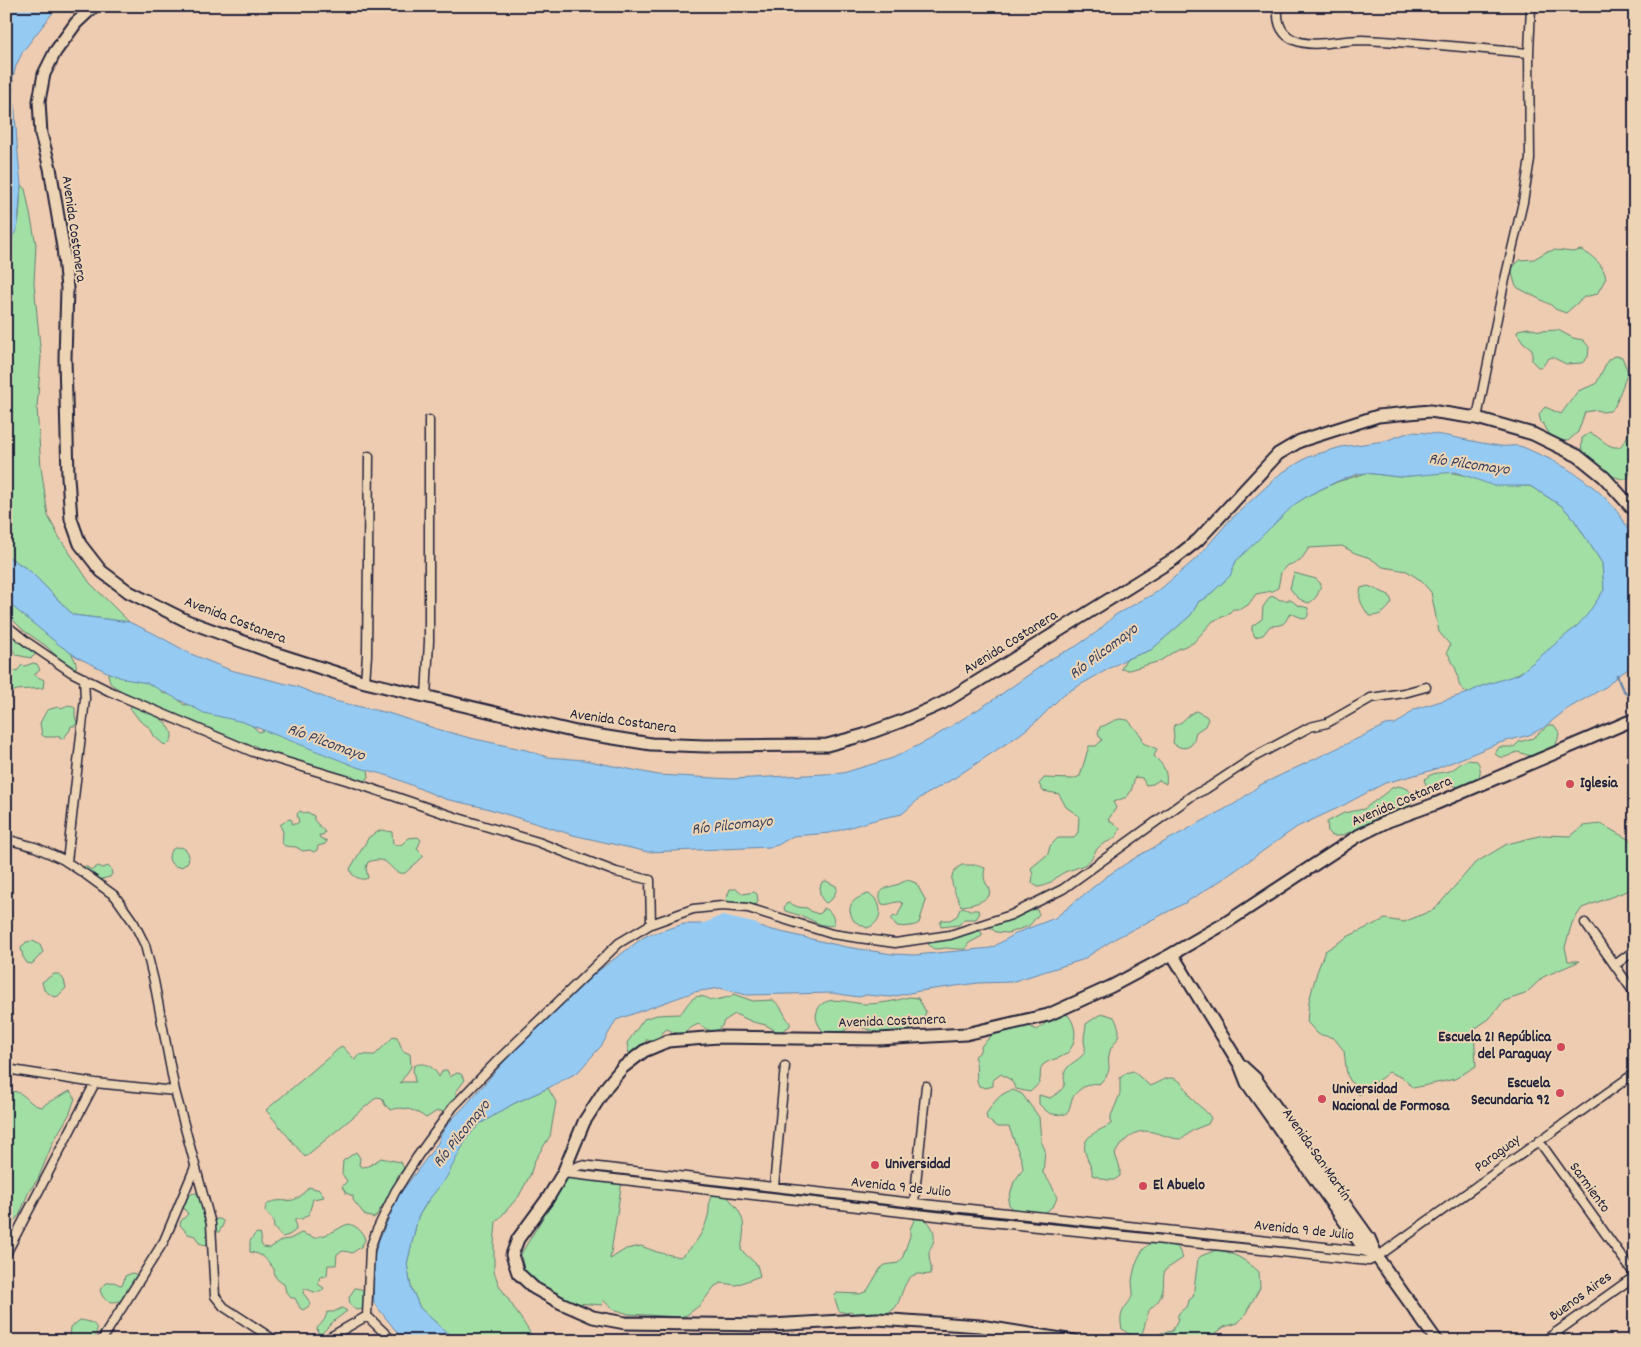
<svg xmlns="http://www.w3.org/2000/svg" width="1641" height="1347" font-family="Dekko,sans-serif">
	<rect width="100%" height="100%" fill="#eeccb1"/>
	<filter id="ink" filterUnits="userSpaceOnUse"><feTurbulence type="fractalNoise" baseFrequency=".02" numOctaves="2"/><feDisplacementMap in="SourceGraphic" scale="10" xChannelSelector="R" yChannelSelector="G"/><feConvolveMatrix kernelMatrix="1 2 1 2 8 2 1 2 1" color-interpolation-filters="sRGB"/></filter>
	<g filter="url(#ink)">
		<path fill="#a2dfa5" stroke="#628070" d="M21 185 25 189 27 198 36 244 34 283 41 357 37 408 41 467 48 516 59 537 90 583 129 622 73 615 30 571 6 555V338L13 292 10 285 12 237C22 224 19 201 21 185Z
			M1555 250 1573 252 1581 250C1593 256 1603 264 1606 278L1597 294 1584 297 1566 313 1555 309 1551 305 1518 288 1515 284 1511 269 1520 260 1534 259 1546 252Z
			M1528 328 1540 331 1558 330 1573 338 1583 340 1589 347 1588 357 1582 363 1566 364 1552 357 1548 359 1542 367H1538L1532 361V349L1523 342 1517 333 1518 330Z
			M1614 356 1622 357 1628 372 1615 406 1610 411 1602 412 1597 410 1585 412 1578 432 1568 441C1555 440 1549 437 1544 424L1541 423 1539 414 1545 407 1561 414 1578 391 1596 384 1608 360Z
			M1635 418V443L1632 447V464L1628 479C1615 481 1586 463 1582 450 1581 446 1582 442 1582 438L1590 433C1601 437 1607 449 1620 447L1626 439Z
			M1448 472 1518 486H1530L1562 506 1573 518 1602 563 1604 590 1587 616 1577 626 1526 669 1512 677 1482 686 1468 693C1454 684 1461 682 1456 670 1454 664 1450 658 1447 652L1450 645 1439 632 1431 592 1420 580 1407 571 1383 567 1370 558 1355 553 1342 546 1309 548 1300 561 1286 566 1281 572 1278 588 1272 591 1256 594 1248 605 1241 609H1233L1227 615 1213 621 1193 643 1178 649 1160 661 1129 670 1121 669 1126 659 1151 650 1191 615 1199 601 1206 598 1230 576 1236 561 1247 549 1294 504 1311 494 1337 482 1366 473 1399 477Z
			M1294 573 1316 579 1321 584C1319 593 1317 598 1309 603 1299 600 1296 597 1290 588Z
			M1368 586 1389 595 1392 602C1386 612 1381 616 1369 616 1363 606 1357 600 1361 588Z
			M6 596 29 616 28 619C34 626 39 625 46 628 56 632 79 658 76 668L66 665 46 646 23 630 6 613Z
			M1274 596 1280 600H1291L1297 605 1308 608V616L1305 619 1290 613C1284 625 1284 625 1270 626L1263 635 1255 637 1252 630V626L1262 619 1263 607 1270 597Z
			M9 631 37 653 31 658 16 655 12 648 8 647 6 644V633Z
			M33 663 37 664 40 670 34 675 44 680 43 688 17 690 9 693 6 691V682L9 679 7 675 10 672 17 671 22 665 25 666Z
			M107 670 155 684 164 694C174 692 177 699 184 705L194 704 250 724 259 732 268 729 368 769 369 777C361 786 352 780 343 774L340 776 312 765 301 769 292 765 281 754 271 755 254 745 248 747 225 737 224 734 220 735 198 724H193L158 707H150C137 697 122 693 110 683Z
			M69 705 75 708V716L77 723 75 726H71L70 730 63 739 59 738V735L56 737H45L42 735 40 723 47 710 58 707 61 708Z
			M132 705C146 707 186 729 167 745L163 744 154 736 150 728 140 721 130 708Z
			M1196 711 1206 716 1208 719 1205 726 1196 732C1194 736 1195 741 1192 744 1187 750 1178 748 1173 743L1174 736 1173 728 1175 725C1185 722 1186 715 1196 711Z
			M1120 719 1128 720 1142 737 1143 743 1157 749 1154 756C1163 765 1168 771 1166 784L1159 780 1153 784 1146 785 1142 778 1135 777 1131 791 1127 797 1113 802 1116 808 1108 820 1120 828C1115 844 1106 839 1098 848 1093 853 1093 859 1087 863 1080 868 1072 869 1065 872 1054 877 1051 886 1038 887L1032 883 1033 875 1031 868 1048 854 1050 846 1058 838H1074L1078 832 1079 816 1066 807 1059 794 1043 791 1039 784 1044 778 1073 779 1080 776 1089 746H1096L1102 740 1098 734 1100 727C1108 725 1112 720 1120 719Z
			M1549 725H1554L1559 732C1559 744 1550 755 1537 756 1530 757 1523 753 1517 752 1509 755 1503 761 1495 754L1499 747H1514L1519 742 1533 738Z
			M1468 760 1477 761C1485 772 1477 787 1463 787 1455 787 1450 784 1443 783L1433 788 1427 787 1424 780C1432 771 1440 774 1450 771 1456 768 1461 762 1468 760Z
			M1398 786C1407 788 1411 790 1413 798L1408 809 1403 812 1375 818 1366 825 1353 831 1340 836H1332L1328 832 1327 822 1344 813 1364 809 1392 788Z
			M300 811 304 813 307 812 314 816V820L325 832 323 835H319L320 838 327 841 325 844 318 846 317 850 314 852 310 850 303 851 296 847 285 846 282 843 283 832 280 825 289 819 292 820V824H296L299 822 297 814Z
			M1601 824 1635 843V888L1582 908 1572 923 1565 947 1568 961H1580L1543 977 1525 994 1504 1001 1489 1019 1474 1029 1476 1066 1455 1079 1413 1088 1403 1078 1389 1072 1359 1095 1347 1075 1344 1051 1334 1038 1318 1034 1307 1022 1309 1001 1317 972 1325 951 1349 936 1385 919 1404 922 1435 909 1475 863 1507 844 1543 835 1571 836 1583 826Z
			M381 830 392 832 393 844C403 847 403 842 409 838L418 837 421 840 417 849 424 856 405 873C389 876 392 853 368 862L366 868 368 878C362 881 357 878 352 874L350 869 369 837Z
			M169 857a10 10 0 1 1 20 0a10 10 0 1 1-20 0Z
			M962 865H977L985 868C983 877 984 882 990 889L989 896C981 903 971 905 961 906 955 891 943 875 962 865Z
			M85 866 92 870 98 866 103 868 108 866 111 869 112 874 110 877 102 879 107 893H104L98 890 82 868Z
			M908 880 916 883 926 901 919 923C913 927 903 927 896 926L891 919 894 916 897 917 903 904 901 902C894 901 889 906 882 904 875 890 886 888 896 885 900 884 904 881 908 880Z
			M826 881 836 886 837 889 832 899 826 903C819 898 818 890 822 882Z
			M730 889H737L743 894 754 892 757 894 758 901 756 905C753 905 750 904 747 903 739 901 733 907 726 900Z
			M868 894C882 898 886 922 867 928L854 921C845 906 852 899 868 894Z
			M789 903 798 907 807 908 812 912 819 914 822 912 823 908C830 909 835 918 834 925 822 928 813 920 802 916 796 914 791 913 785 911L784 908 786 904Z
			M963 907 970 910H978L980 913 976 919H964L959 925 941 927 940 923 942 920H950L957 916 960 909Z
			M1033 909 1037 910 1039 914 1029 926 1008 933 996 932 989 927 990 923Z
			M976 928 982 933V936L969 943 965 949C959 949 953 949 947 948 938 948 935 952 928 944L929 940Z
			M33 941 40 945 43 952 32 964 27 963 23 957 21 948 26 942Z
			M54 974H59L64 980 66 988 58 996 54 997 44 990 42 982Z
			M733 994 753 1001 773 1000C783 1007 783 1014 790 1023V1026L779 1033 766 1025 753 1022 735 1014 724 1021 722 1026 715 1032 706 1029 699 1024C682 1030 688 1039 667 1029L662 1033 659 1039 646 1040 645 1046 631 1056 629 1055 627 1043 644 1019 657 1015 680 1014C687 1007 691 993 704 997 707 997 709 1000 711 1000 717 1001 725 997 731 997Z
			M909 997 918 998 926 1012C920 1031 901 1035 883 1033 871 1032 863 1026 851 1026L839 1034H825C819 1026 813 1019 818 1009 826 993 852 1004 866 1004 880 1004 895 1001 909 997Z
			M1062 1014 1068 1015C1077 1026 1078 1043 1066 1054 1060 1059 1050 1059 1044 1064 1038 1069 1042 1077 1039 1083 1037 1086 1033 1089 1030 1092L1016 1089 1011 1080 1001 1074 993 1080V1086L986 1088 979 1086C974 1077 979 1066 974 1057L979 1053 982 1045 991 1036 1000 1030 1025 1024 1037 1030 1052 1018Z
			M1105 1014 1114 1017C1119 1027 1122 1034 1114 1044 1112 1047 1111 1047 1110 1051 1105 1068 1116 1067 1099 1084 1090 1081 1076 1090 1072 1099 1070 1105 1070 1109 1066 1114 1050 1115 1050 1115 1039 1104V1095L1050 1098C1076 1083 1057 1080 1068 1067 1072 1062 1083 1058 1085 1051 1086 1048 1084 1043 1084 1040 1084 1034 1086 1029 1086 1024L1099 1015Z
			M394 1036 397 1037 403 1051 410 1054 411 1067 400 1083 403 1082H415L413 1070 414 1066C424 1060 435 1068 439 1077L443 1070H447L450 1077 457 1073 461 1074 465 1080 455 1093 460 1099 459 1107 452 1112 437 1111 426 1118C417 1111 403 1105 391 1110L385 1105 382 1098 377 1097 305 1157 266 1110 342 1046 355 1060C358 1051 367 1056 375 1055Z
			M1133 1071 1150 1086C1158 1084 1165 1077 1172 1078 1185 1080 1186 1093 1194 1101 1200 1107 1206 1110 1211 1118L1208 1124 1193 1130 1182 1139C1162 1139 1146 1122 1128 1138 1122 1143 1118 1147 1115 1154L1120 1168V1176L1114 1180H1107L1092 1175C1093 1167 1088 1162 1086 1155 1079 1136 1098 1132 1111 1124V1116L1120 1094V1078L1126 1073Z
			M548 1088 556 1102 550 1136 535 1160 530 1175 519 1196 496 1222 494 1244V1272L499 1285 531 1334 518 1341H456L420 1308 411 1287 407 1264 418 1217 467 1138 478 1125 513 1104Z
			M1013 1090 1022 1094 1039 1117 1041 1141 1045 1150 1043 1173 1051 1184 1057 1198 1054 1205 1044 1214H1014L1008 1202 1014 1182 1023 1169 1022 1161 1009 1127H997L987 1119 986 1114C994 1103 999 1093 1013 1090Z
			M12 1091C28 1093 27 1105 42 1107L47 1103 70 1091 75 1098 70 1113 53 1142 38 1179 29 1191 20 1214 6 1230V1092Z
			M356 1152 360 1158 359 1165 362 1167 369 1166 381 1158 400 1162 404 1168 397 1177 396 1187 390 1193 376 1216 373 1218 365 1215 353 1200V1196L346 1193 342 1187 347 1181 342 1174 343 1161Z
			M567 1177 622 1181 610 1259 626 1249 641 1246 657 1252 680 1257C694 1248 704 1232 708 1216 710 1209 708 1203 711 1196L717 1193 725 1194C745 1216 746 1221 741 1250L757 1265 760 1276 736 1285 721 1283 715 1286 700 1305 687 1315 680 1317 629 1314 613 1309 603 1300 602 1305 576 1303 547 1289 524 1271 521 1254Z
			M309 1187 320 1190 324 1197 313 1199 309 1214 302 1219H295L296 1230 289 1235 282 1237 274 1228 273 1220 265 1211C266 1197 283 1202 293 1200 300 1198 305 1192 309 1187Z
			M199 1189 212 1219H220L223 1221V1225L219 1232H215V1239C209 1245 207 1246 199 1243L195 1236 188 1234 180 1225 181 1221 188 1214 182 1206C186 1196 187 1194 197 1193Z
			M921 1215C930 1223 937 1231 933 1243 931 1248 929 1249 929 1255 929 1262 933 1268 930 1274 926 1275 922 1274 918 1274 902 1276 903 1300 894 1309 884 1317 867 1315 855 1315L851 1311 846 1313 839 1311 834 1297 837 1293 860 1294 867 1291 880 1269 885 1265 898 1263 902 1259 910 1236V1229L916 1216Z
			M349 1224C357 1226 363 1232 365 1240L361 1247 352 1253C346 1251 342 1250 337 1254L336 1265H328L327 1275 324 1277 320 1276 318 1284 324 1288 322 1291C315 1295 311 1289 304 1289L303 1293 310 1302 309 1306 303 1310 300 1308 295 1298H291L286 1292 284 1284C277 1280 274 1278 274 1269 265 1258 265 1255 250 1252V1241L255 1234 259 1233 261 1235V1244L263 1247 270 1248 282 1240 290 1239 301 1233 315 1238C320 1235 325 1236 330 1233 338 1230 341 1226 349 1224Z
			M1153 1242 1176 1244 1183 1258 1165 1270C1162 1278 1165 1285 1162 1293 1160 1301 1155 1304 1150 1309 1148 1311 1144 1330 1141 1336L1133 1337 1122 1329C1117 1308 1130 1307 1133 1293 1133 1289 1132 1285 1132 1281 1134 1267 1139 1248 1153 1242Z
			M1216 1250C1230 1250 1249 1262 1259 1272L1260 1288 1244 1316 1238 1323 1224 1327 1216 1333 1218 1341H1159L1161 1333 1172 1331 1178 1319V1314L1188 1305 1189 1300 1193 1297 1198 1259 1201 1256Z
			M132 1273 136 1274 141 1281C136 1297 106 1314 100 1290 106 1281 112 1280 120 1285L123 1284 125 1276Z
			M355 1288 361 1289 366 1293V1306L363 1309 356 1310 350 1305 349 1297Z
			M342 1308 347 1311 335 1320 321 1334 318 1333 317 1328C322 1323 326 1319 327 1312H333Z
			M80 1320C94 1322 101 1325 94 1341H75L70 1336 71 1327Z"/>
		<path fill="#95cbf3" stroke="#6787a9" d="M6 6H58L23 51 16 66 13 77 17 144 21 185 18 224 16 231 12 237 10 285 12 293 6 339Z
			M1410 432C1440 432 1470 442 1500 446 1506 447 1513 445 1519 446 1525 447 1531 451 1536 453 1576 469 1628 506 1635 551V662L1630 668 1617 676 1607 686 1567 709 1543 728 1529 735 1499 743 1433 770 1385 783 1340 807 1297 827 1223 879 1185 903 1116 938 1082 960 1011 982 978 983 919 991 891 997 866 995 859 997 832 993 746 995 720 988 694 992 616 1020 602 1045 578 1072 548 1088 513 1104 478 1125 467 1138 446 1178 427 1202 418 1217 407 1264 411 1287 420 1308 456 1341H404L374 1303 372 1263 379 1240 399 1195 438 1143C443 1124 460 1113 472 1098 503 1063 534 1026 568 995 592 974 619 956 644 937L651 934 684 924H722L731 926H755L846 947 892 954 915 955 991 948 1019 932 1055 918 1107 876 1138 856 1236 803 1260 785 1386 725 1395 724 1402 720 1415 709 1468 693 1482 686 1519 674 1577 626 1587 615 1604 590 1602 563 1573 518 1562 506 1530 486H1494L1456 472 1399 477 1366 473 1358 474 1338 481 1311 494 1295 504 1236 561 1230 576 1206 598 1199 601 1191 615 1151 650 1126 659 1064 694 1038 720 1019 735 956 777 920 798 902 814 878 819 830 833 793 836 778 845 770 847 648 852 573 835 486 808 445 799 389 776 357 767 243 722 204 713 147 683 125 679 109 673 77 657 58 644 6 601V555L30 571 73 615 129 622 153 633 191 654 230 670 295 686 334 701 388 713 437 729 470 738 526 750 547 757 584 760 658 775 733 779 843 773 893 758 929 740 993 700 1054 657 1075 647 1097 632 1115 615 1157 592 1198 557 1229 521 1280 474 1308 457 1341 447 1385 441Z"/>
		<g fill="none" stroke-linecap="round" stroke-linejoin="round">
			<path stroke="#6787a9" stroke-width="2.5" d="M1617 675C1620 685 1622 691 1632 698"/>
			<path stroke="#95cbf3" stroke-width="16" d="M703 932 722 924 753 931"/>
			<g stroke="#22223b" stroke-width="11">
				<path id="street" d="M1278 6C1277 20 1279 32 1292 39 1312 49 1339 40 1361 40 1417 42 1473 48 1529 53
					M1477 418 1503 288 1523 202 1530 159 1529 53 1531 6
					M6 625 27 642 71 672 109 691 253 752 349 781 455 817 538 842 616 872 650 880 651 924
					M365 682 367 655 369 456
					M426 697 429 641V420
					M6 839 35 847 62 859 85 874 115 896 134 923 145 945 154 981 175 1091 211 1224 215 1296 224 1307 276 1341
					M67 862 85 699 84 678
					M1585 923 1635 994
					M1615 965 1635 950
					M6 1069 95 1083 175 1091
					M1539 1141 1635 1275
					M565 1172 581 1165 914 1203 1363 1251 1369 1253
					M563 1173 970 1220 1369 1261 1377 1257 1635 1073
					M774 1187 785 1066
					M914 1203 926 1086
					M6 1254 95 1083
					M1556 1332 1562 1341
					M101 1341 164 1241 195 1167
					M323 1341 367 1316
					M393 1341 367 1316 370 1249 376 1232 395 1192 417 1157 453 1107 497 1061 619 943 651 924 693 909 722 906 748 908 832 934 859 938 895 943 950 935 1011 915 1063 889 1193 795 1206 789 1256 756 1310 727 1327 723 1371 698 1404 693 1426 687
					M1544 1341 1635 1276"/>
			</g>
			<g stroke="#22223b" stroke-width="15">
				<path id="secondary" d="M94 6 76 23 55 52 44 74 39 101 41 134 50 168 63 247 67 288 65 358 68 477 71 519 80 544 101 571 129 592 187 621 274 653 365 682 576 732 651 744 705 746 827 745 864 735 902 721 943 703 1174 559 1198 540 1278 454 1300 441 1378 416 1430 411 1477 418 1533 434 1578 456 1604 477 1631 507 1635 509
					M1172 954 1240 1065 1247 1083 1360 1243 1377 1257
					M1242 1066 1255 1078 1369 1238 1377 1257 1437 1341
					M1074 1341 980 1326 877 1319 771 1325 625 1323 593 1317 561 1303 534 1288 518 1273 512 1255 518 1239 548 1198 563 1173 584 1122 607 1086 622 1068 644 1051 668 1041 718 1037 878 1039 966 1034 1048 1015 1112 986 1172 954 1224 924 1358 836 1388 821 1435 804 1635 719"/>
			</g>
			<use href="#street" stroke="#edd4b5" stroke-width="8"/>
			<use href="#secondary" stroke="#edd4b5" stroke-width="11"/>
		</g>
	</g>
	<g fill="#d1495b" stroke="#edd4b5" stroke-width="2">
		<circle cx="1570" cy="784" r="5"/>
		<circle cx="1561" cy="1047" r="5"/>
		<circle cx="1560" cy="1093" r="5"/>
		<circle cx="1322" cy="1099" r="5"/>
		<circle cx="875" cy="1165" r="5"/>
		<circle cx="1143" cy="1186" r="5"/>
	</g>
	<g text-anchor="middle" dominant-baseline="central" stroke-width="4" stroke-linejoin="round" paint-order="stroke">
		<g font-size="15" fill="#22223b" stroke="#edd4b5">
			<text transform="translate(73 229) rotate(82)">Avenida Costanera</text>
			<text transform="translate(235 621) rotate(21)">Avenida Costanera</text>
			<text transform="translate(1011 643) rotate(-32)">Avenida Costanera</text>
			<text transform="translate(623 722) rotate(8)">Avenida Costanera</text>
			<text transform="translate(1402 802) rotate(-23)">Avenida Costanera</text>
			<text transform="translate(892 1022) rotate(-2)">Avenida Costanera</text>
			<text transform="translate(1498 1154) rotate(-36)">Paraguay</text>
			<text transform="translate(1316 1155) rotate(55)">Avenida San Martín</text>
			<text transform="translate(901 1188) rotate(6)">Avenida 9 de Julio</text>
			<text transform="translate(1589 1188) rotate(54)">Sarmiento</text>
			<text transform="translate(1304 1231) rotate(6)">Avenida 9 de Julio</text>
			<text transform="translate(1581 1297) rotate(-36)">Buenos Aires</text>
		</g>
		<g font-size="15" font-weight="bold" fill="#22223b" stroke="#edd4b5" text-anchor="start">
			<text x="1580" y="784">Iglesia</text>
			<text x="1551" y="1038" text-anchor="end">Escuela 21 República<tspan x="1551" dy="17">del Paraguay</tspan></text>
			<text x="1550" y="1084" text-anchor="end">Escuela<tspan x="1550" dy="17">Secundaria 92</tspan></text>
			<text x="1332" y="1090">Universidad<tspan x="1332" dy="17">Nacional de Formosa</tspan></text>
			<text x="885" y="1165">Universidad</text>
			<text x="1153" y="1186">El Abuelo</text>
		</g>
		<g font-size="16" font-style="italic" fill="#394460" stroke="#edd4b5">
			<text transform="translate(1469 465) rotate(8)">Río Pilcomayo</text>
			<text transform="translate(1104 652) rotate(-37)">Río Pilcomayo</text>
			<text transform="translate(326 743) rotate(20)">Río Pilcomayo</text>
			<text transform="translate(732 826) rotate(-6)">Río Pilcomayo</text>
			<text transform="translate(462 1134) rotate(-51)">Río Pilcomayo</text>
		</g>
	</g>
	<rect width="1641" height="1347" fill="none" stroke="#edd4b5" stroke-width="25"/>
	<rect x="12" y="12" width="1616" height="1322" fill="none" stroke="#22223b" stroke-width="2" filter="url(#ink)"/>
</svg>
